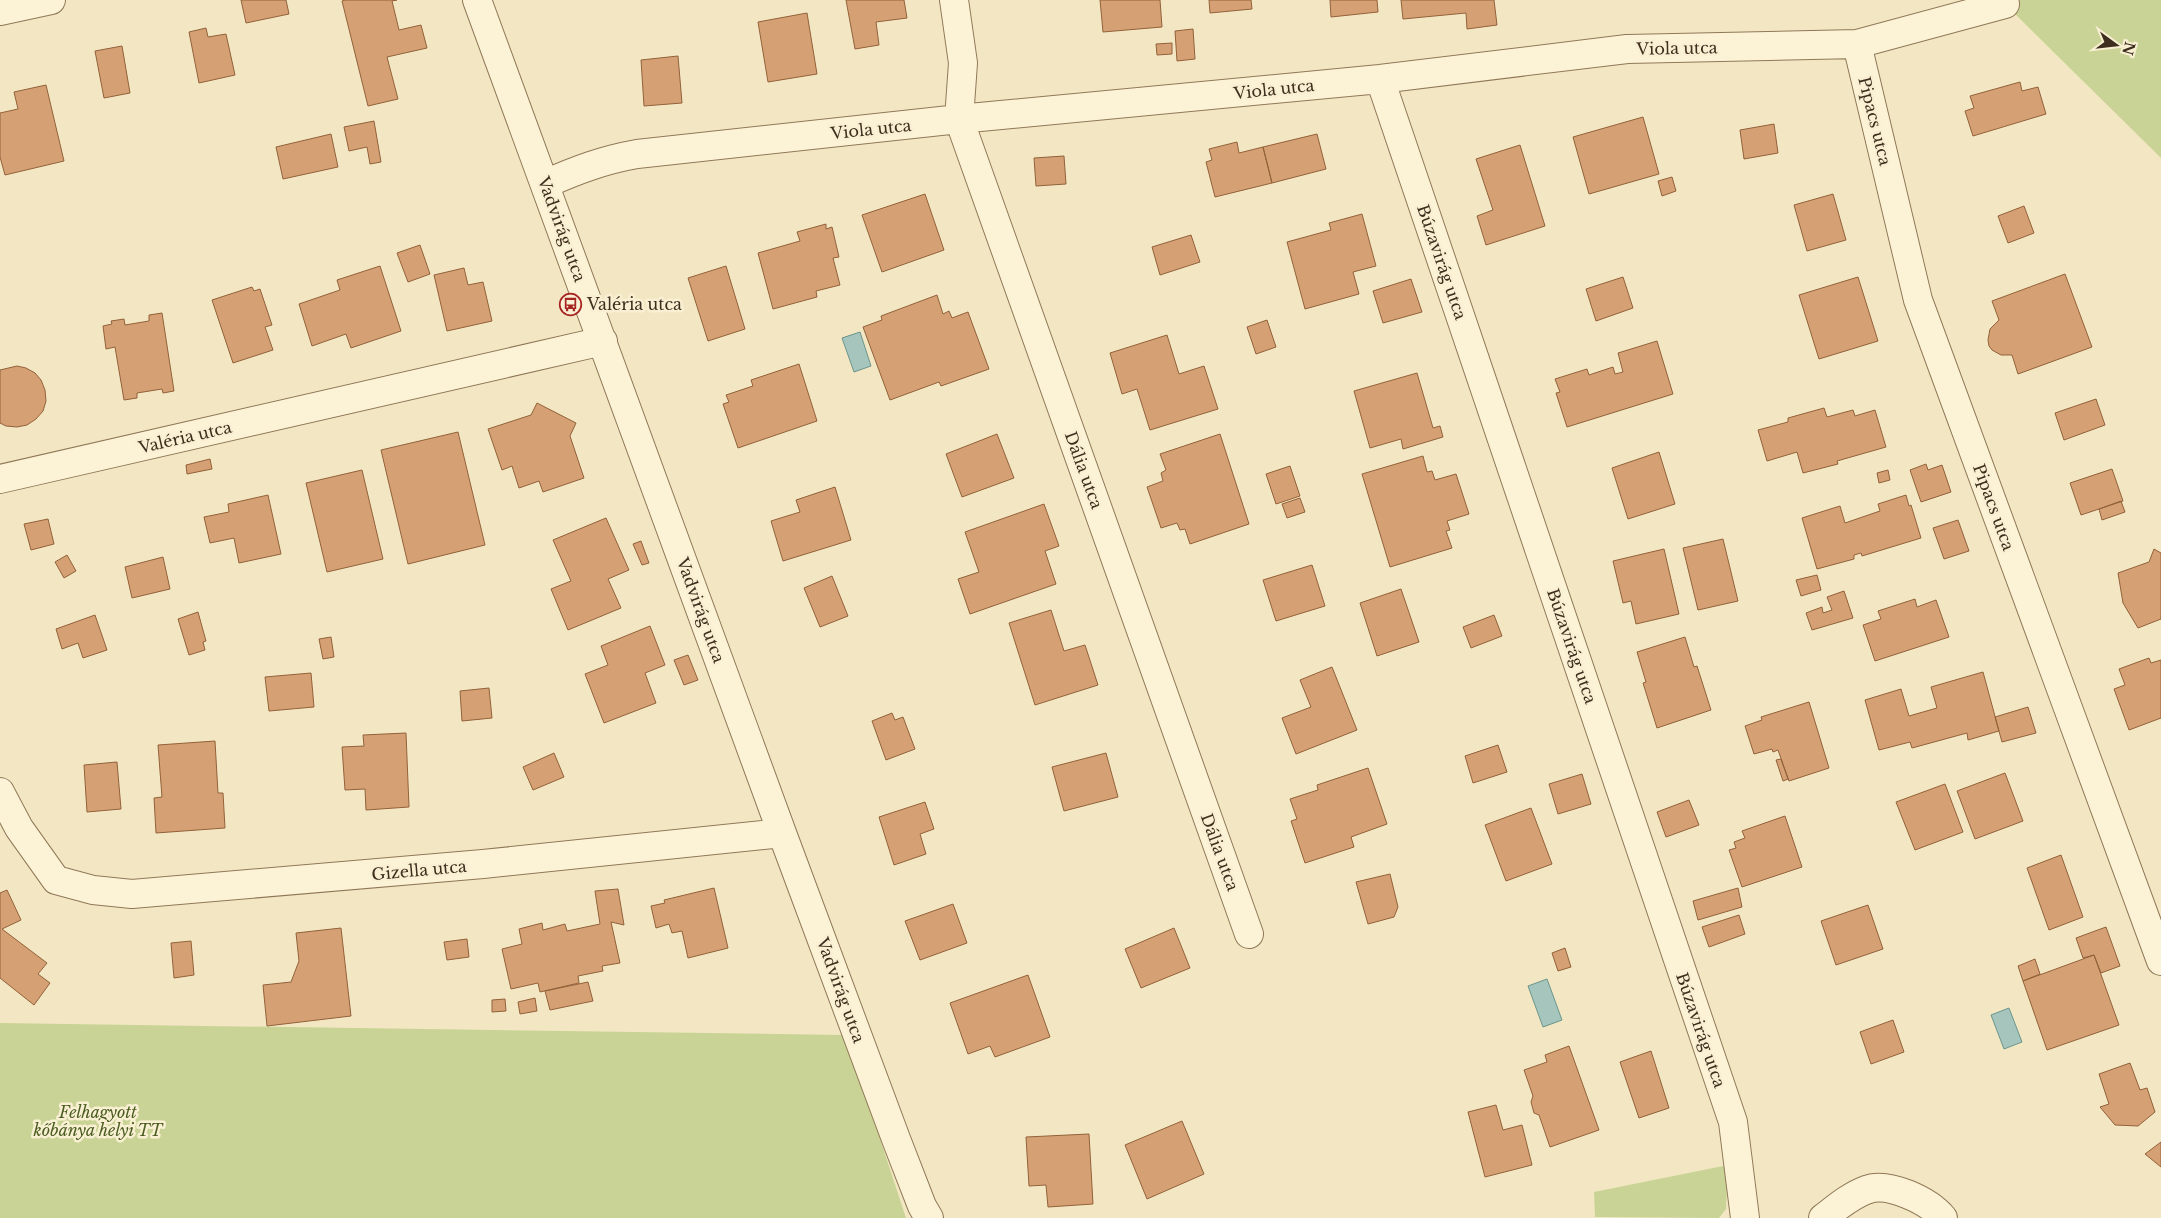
<svg xmlns="http://www.w3.org/2000/svg" width="2161" height="1218" font-family="'Libre Baskerville',serif">
  <style>
    .green { fill: #c9d395 }
    .water { fill: #a5c5bd; stroke: #6b958c }
    .building { fill: #d5a174; stroke: #92613a }
    .lines { fill: none; stroke-linecap: round; stroke-linejoin: round }
    .minor-casing { stroke: #907857; stroke-width: 30 }
    .minor { stroke: #fcf3d7; stroke-width: 28 }
    .labels { text-anchor: middle; stroke-width: 5; stroke-linejoin: round; paint-order: stroke }
    .street-label { font-size: 16px; fill: #3e2e1d; stroke: #f9f0d3 }
    .poi-label { font-size: 16px; fill: #3e2e1d; stroke: #f9f0d3; text-anchor: start }
    .park-label { font-size: 16px; font-style: italic; fill: #4b5d21; stroke: #f9f0d3 }
  </style>
  <rect width="100%" height="100%" fill="#f3e7c3"/>
  <path class="green" d="M 2003,0 L 2161,0 L 2161,158 L 2005,4 Z
    M 0,1023 L 846,1035 L 906,1218 L 0,1218 Z
    M 1728,1165 L 1726,1209 L 1719,1218 L 1595,1217 L 1594,1192 Z"/>
  <path class="water" d="M 860,332 L 871,366 L 854,372 L 842,338 Z
    M 1547,979 L 1562,1020 L 1543,1027 L 1528,986 Z
    M 2009,1008 L 2022,1042 L 2004,1049 L 1991,1015 Z"/>
  <path class="building" d="M 241,0 L 286,0 L 289,14 L 246,23 Z
    M 345,0 L 397,0 L 392,1 L 399,30 L 421,25 L 427,48 L 387,57 L 398,99 L 368,106 L 342,1 Z
    M 846,0 L 904,0 L 907,18 L 876,22 L 879,45 L 855,49 Z
    M 1100,0 L 1160,0 L 1162,27 L 1103,32 Z
    M 1209,0 L 1251,0 L 1252,9 L 1210,13 Z
    M 1330,0 L 1377,0 L 1378,12 L 1331,17 Z
    M 1401,0 L 1494,0 L 1497,25 L 1467,29 L 1466,13 L 1403,19 Z
    M 807,13 L 817,74 L 768,82 L 758,22 Z
    M 206,28 L 208,37 L 226,34 L 235,75 L 199,83 L 189,32 Z
    M 1193,29 L 1195,59 L 1177,61 L 1175,31 Z
    M 1172,43 L 1172,54 L 1157,55 L 1156,44 Z
    M 122,46 L 130,93 L 104,98 L 95,51 Z
    M 678,56 L 682,103 L 644,106 L 641,60 Z
    M 2020,82 L 2022,91 L 2038,87 L 2046,114 L 1973,136 L 1965,111 L 1974,108 L 1970,96 Z
    M 46,85 L 64,161 L 5,175 L 0,157 L 0,113 L 18,109 L 14,92 Z
    M 1643,117 L 1659,174 L 1589,194 L 1573,137 Z
    M 374,121 L 381,162 L 370,164 L 367,147 L 349,151 L 344,127 Z
    M 1774,124 L 1778,153 L 1744,159 L 1740,130 Z
    M 331,134 L 338,167 L 283,179 L 276,147 Z
    M 1317,134 L 1326,169 L 1272,183 L 1263,147 Z
    M 1237,142 L 1239,153 L 1263,147 L 1272,183 L 1215,197 L 1206,162 L 1212,160 L 1209,149 Z
    M 1520,145 L 1545,226 L 1486,245 L 1477,216 L 1493,210 L 1476,159 Z
    M 1064,156 L 1066,184 L 1036,186 L 1034,158 Z
    M 1672,177 L 1676,191 L 1662,196 L 1658,181 Z
    M 925,194 L 944,250 L 882,272 L 862,215 Z
    M 1833,194 L 1846,240 L 1807,251 L 1794,205 Z
    M 2024,206 L 2034,233 L 2008,243 L 1998,216 Z
    M 1362,214 L 1376,266 L 1353,272 L 1359,294 L 1305,309 L 1287,242 L 1331,230 L 1329,223 Z
    M 826,224 L 826,229 L 832,227 L 839,257 L 833,258 L 840,285 L 816,291 L 817,297 L 773,309 L 758,253 L 800,241 L 797,232 Z
    M 1191,235 L 1200,262 L 1160,275 L 1152,247 Z
    M 420,245 L 430,274 L 408,282 L 397,253 Z
    M 380,266 L 401,331 L 351,348 L 346,334 L 312,346 L 299,304 L 340,290 L 337,280 Z
    M 726,266 L 745,329 L 708,341 L 688,278 Z
    M 464,268 L 468,285 L 483,282 L 492,321 L 447,331 L 434,275 Z
    M 2065,274 L 2092,347 L 2018,374 L 2012,355 L 2001,355 L 1992,350 L 1989,346 L 1988,340 L 1990,329 L 1999,320 L 1992,301 Z
    M 1623,277 L 1633,308 L 1596,321 L 1586,289 Z
    M 1858,277 L 1878,341 L 1819,359 L 1799,295 Z
    M 1411,279 L 1422,312 L 1383,323 L 1373,291 Z
    M 252,287 L 254,291 L 260,289 L 272,325 L 265,327 L 273,350 L 233,363 L 212,300 Z
    M 937,295 L 943,314 L 949,311 L 952,318 L 968,312 L 989,369 L 941,386 L 939,382 L 890,400 L 863,327 L 882,320 L 881,316 Z
    M 162,313 L 174,391 L 163,393 L 162,389 L 137,393 L 137,398 L 124,400 L 115,347 L 106,349 L 103,326 L 112,324 L 111,321 L 124,319 L 125,325 L 149,321 L 149,315 Z
    M 1267,320 L 1276,347 L 1256,354 L 1247,327 Z
    M 1167,335 L 1179,374 L 1204,366 L 1218,409 L 1150,430 L 1137,389 L 1122,394 L 1110,353 Z
    M 1657,341 L 1673,394 L 1567,427 L 1556,393 L 1560,392 L 1555,379 L 1587,369 L 1589,375 L 1613,367 L 1615,374 L 1623,372 L 1618,353 Z
    M 799,364 L 817,421 L 738,448 L 723,404 L 729,402 L 726,395 L 753,386 L 751,380 Z
    M 17,366 L 26,368 L 35,373 L 41,380 L 45,390 L 46,401 L 43,411 L 36,419 L 27,425 L 17,427 L 6,426 L 0,423 L 0,370 Z
    M 1417,373 L 1433,428 L 1440,426 L 1443,437 L 1403,449 L 1401,439 L 1370,448 L 1354,391 Z
    M 2096,399 L 2105,425 L 2064,440 L 2055,413 Z
    M 537,403 L 576,423 L 570,436 L 584,478 L 543,492 L 539,481 L 519,488 L 512,466 L 502,470 L 488,429 L 531,415 Z
    M 1824,408 L 1827,417 L 1853,410 L 1855,416 L 1875,410 L 1886,447 L 1837,461 L 1838,464 L 1803,473 L 1797,452 L 1767,461 L 1758,430 L 1788,422 L 1788,418 Z
    M 458,432 L 485,545 L 408,564 L 381,450 Z
    M 997,434 L 1014,478 L 962,497 L 946,454 Z
    M 1220,434 L 1249,524 L 1190,544 L 1185,529 L 1180,530 L 1177,523 L 1161,528 L 1147,487 L 1163,481 L 1161,473 L 1166,470 L 1160,454 Z
    M 1659,452 L 1675,504 L 1628,519 L 1612,468 Z
    M 1423,456 L 1427,472 L 1432,471 L 1435,480 L 1456,474 L 1469,514 L 1447,521 L 1450,530 L 1446,531 L 1452,548 L 1390,567 L 1362,474 Z
    M 210,459 L 212,469 L 187,474 L 186,465 Z
    M 1926,464 L 1928,470 L 1942,465 L 1951,492 L 1921,502 L 1910,470 Z
    M 1290,466 L 1300,496 L 1276,504 L 1266,474 Z
    M 2112,469 L 2123,501 L 2081,515 L 2070,483 Z
    M 362,470 L 383,559 L 327,572 L 306,483 Z
    M 1888,470 L 1890,480 L 1879,483 L 1877,473 Z
    M 835,487 L 851,540 L 783,561 L 771,521 L 800,512 L 796,500 Z
    M 268,495 L 281,554 L 239,563 L 234,538 L 210,543 L 204,517 L 229,512 L 228,504 Z
    M 1906,495 L 1909,506 L 1911,505 L 1921,538 L 1862,556 L 1861,553 L 1854,555 L 1854,559 L 1817,569 L 1802,518 L 1840,506 L 1845,523 L 1880,511 L 1878,504 Z
    M 1300,498 L 1305,512 L 1287,518 L 1282,504 Z
    M 2121,501 L 2125,512 L 2102,520 L 2099,509 Z
    M 1044,504 L 1059,546 L 1045,551 L 1056,584 L 970,614 L 958,579 L 979,572 L 965,532 Z
    M 606,518 L 629,570 L 608,579 L 621,608 L 568,630 L 551,589 L 571,581 L 553,540 Z
    M 48,519 L 54,544 L 31,550 L 24,524 Z
    M 1958,520 L 1969,551 L 1944,559 L 1933,528 Z
    M 1723,539 L 1738,601 L 1698,610 L 1683,548 Z
    M 641,541 L 649,563 L 642,565 L 633,544 Z
    M 1664,549 L 1679,614 L 1636,624 L 1631,601 L 1623,603 L 1613,561 Z
    M 2154,549 L 2161,553 L 2161,619 L 2138,628 L 2123,603 L 2118,573 L 2149,562 Z
    M 67,555 L 76,571 L 64,578 L 55,562 Z
    M 163,557 L 170,589 L 132,598 L 125,567 Z
    M 1312,565 L 1325,606 L 1276,621 L 1263,580 Z
    M 1817,575 L 1821,590 L 1801,596 L 1796,580 Z
    M 832,576 L 848,616 L 820,627 L 804,588 Z
    M 1401,589 L 1419,642 L 1377,656 L 1360,603 Z
    M 1844,591 L 1853,618 L 1812,630 L 1806,613 L 1822,607 L 1823,613 L 1832,610 L 1827,597 Z
    M 1915,599 L 1917,607 L 1936,600 L 1949,637 L 1875,661 L 1863,625 L 1881,619 L 1878,611 Z
    M 1051,610 L 1064,651 L 1085,645 L 1098,685 L 1035,705 L 1009,623 Z
    M 198,612 L 206,641 L 203,642 L 205,650 L 189,655 L 178,619 Z
    M 95,615 L 107,650 L 83,658 L 78,643 L 62,649 L 56,629 Z
    M 1494,615 L 1502,636 L 1471,648 L 1463,627 Z
    M 650,626 L 665,665 L 645,673 L 656,703 L 604,723 L 585,674 L 608,665 L 601,646 Z
    M 331,637 L 334,657 L 323,659 L 319,639 Z
    M 1685,637 L 1694,667 L 1697,666 L 1711,710 L 1657,728 L 1643,683 L 1646,682 L 1637,652 Z
    M 688,655 L 698,680 L 684,685 L 674,660 Z
    M 2149,658 L 2151,663 L 2161,660 L 2161,718 L 2129,730 L 2114,689 L 2125,685 L 2119,669 Z
    M 1332,667 L 1357,730 L 1296,754 L 1282,718 L 1311,707 L 1300,680 Z
    M 1983,672 L 1999,731 L 1968,740 L 1967,733 L 1912,748 L 1910,742 L 1879,750 L 1865,700 L 1901,689 L 1909,716 L 1937,708 L 1931,687 Z
    M 311,673 L 314,707 L 269,711 L 265,677 Z
    M 489,688 L 492,718 L 462,721 L 460,691 Z
    M 1809,702 L 1829,768 L 1789,781 L 1778,750 L 1773,752 L 1772,749 L 1754,754 L 1745,726 L 1762,720 L 1761,717 Z
    M 2028,707 L 2036,733 L 2002,742 L 1995,717 Z
    M 892,713 L 895,720 L 903,717 L 915,749 L 886,760 L 872,721 Z
    M 406,733 L 409,807 L 366,810 L 365,789 L 345,790 L 342,747 L 364,746 L 363,735 Z
    M 215,741 L 218,793 L 223,793 L 225,828 L 156,833 L 154,798 L 162,797 L 158,745 Z
    M 1498,745 L 1507,772 L 1473,783 L 1465,756 Z
    M 554,753 L 564,777 L 533,790 L 523,767 Z
    M 1106,753 L 1118,797 L 1064,811 L 1052,767 Z
    M 1781,759 L 1788,779 L 1783,781 L 1776,760 Z
    M 117,762 L 121,809 L 87,812 L 84,765 Z
    M 1368,768 L 1387,824 L 1351,837 L 1354,847 L 1305,863 L 1291,821 L 1297,819 L 1290,799 L 1318,790 L 1317,785 Z
    M 2005,773 L 2023,821 L 1975,839 L 1957,791 Z
    M 1582,774 L 1591,804 L 1558,814 L 1549,784 Z
    M 1945,784 L 1963,832 L 1915,850 L 1896,802 Z
    M 1689,800 L 1699,825 L 1666,837 L 1657,812 Z
    M 925,802 L 934,829 L 920,834 L 926,854 L 894,865 L 879,817 Z
    M 1531,808 L 1552,864 L 1506,881 L 1485,825 Z
    M 1785,816 L 1802,867 L 1742,887 L 1729,850 L 1736,848 L 1734,842 L 1745,838 L 1742,831 Z
    M 2061,855 L 2083,917 L 2049,930 L 2027,868 Z
    M 1390,874 L 1398,907 L 1394,917 L 1368,924 L 1356,882 Z
    M 714,888 L 728,948 L 688,958 L 682,931 L 672,933 L 669,924 L 656,928 L 651,906 L 665,903 L 664,900 Z
    M 1738,888 L 1742,907 L 1698,920 L 1693,901 Z
    M 618,889 L 624,925 L 611,922 L 620,963 L 602,966 L 603,971 L 578,976 L 579,983 L 540,992 L 538,983 L 511,989 L 502,949 L 522,944 L 519,929 L 542,923 L 543,930 L 565,924 L 567,931 L 600,924 L 595,891 Z
    M 7,890 L 21,920 L 2,929 L 47,963 L 38,974 L 50,983 L 34,1005 L 0,978 L 0,893 Z
    M 953,904 L 967,943 L 920,960 L 905,921 Z
    M 1868,905 L 1883,949 L 1836,965 L 1821,921 Z
    M 1739,915 L 1745,934 L 1709,947 L 1702,927 Z
    M 2106,927 L 2120,966 L 2101,973 L 2094,955 L 2083,958 L 2076,938 Z
    M 341,928 L 351,1016 L 267,1026 L 263,985 L 291,982 L 299,961 L 296,933 Z
    M 1174,928 L 1190,968 L 1141,988 L 1125,949 Z
    M 467,939 L 469,957 L 447,960 L 444,942 Z
    M 191,941 L 194,975 L 174,978 L 171,943 Z
    M 1565,948 L 1571,967 L 1558,971 L 1552,953 Z
    M 2094,955 L 2119,1025 L 2047,1050 L 2023,981 Z
    M 2035,959 L 2040,974 L 2023,981 L 2018,966 Z
    M 1028,975 L 1050,1037 L 995,1057 L 990,1046 L 968,1054 L 950,1003 Z
    M 588,982 L 593,1001 L 550,1010 L 545,991 Z
    M 535,998 L 537,1011 L 520,1014 L 518,1002 Z
    M 505,999 L 506,1011 L 492,1012 L 492,1000 Z
    M 1893,1020 L 1904,1052 L 1871,1064 L 1860,1032 Z
    M 1569,1046 L 1599,1130 L 1550,1147 L 1539,1115 L 1534,1113 L 1531,1102 L 1533,1096 L 1524,1070 L 1547,1062 L 1545,1055 Z
    M 1651,1051 L 1669,1108 L 1639,1118 L 1620,1062 Z
    M 2130,1063 L 2140,1090 L 2147,1088 L 2155,1112 L 2138,1126 L 2115,1125 L 2100,1107 L 2109,1104 L 2099,1074 Z
    M 1496,1105 L 1503,1130 L 1522,1125 L 1532,1165 L 1485,1177 L 1468,1112 Z
    M 1182,1121 L 1204,1174 L 1147,1199 L 1125,1145 Z
    M 1089,1134 L 1093,1204 L 1048,1207 L 1046,1185 L 1029,1186 L 1026,1137 Z
    M 2161,1142 L 2161,1167 L 2145,1154 Z"/>
  <g class="lines">
    <defs>
      <path id="minor" d="M 477,0 L 782,833 L 896,1139 L 922,1206 L 929,1218
        M 954,0 L 963,63 L 959,119 L 1249,934
        M 0,11 L 51,0
        M 1857,44 L 1918,300 L 2161,961
        M 1380,79 L 1733,1122 L 1745,1218
        M 545,184 C 577,170 603,160 637,154 L 959,119 L 1380,79 L 1627,49 L 1857,44 L 2005,4 L 2003,0
        M 0,479 L 603,341
        M 0,792 L 19,828 L 56,880 L 93,890 L 132,894 L 483,864 L 782,833
        M 1823,1218 C 1836,1208 1850,1196 1866,1190 C 1888,1181 1929,1201 1943,1218"/>
    </defs>
    <use href="#minor" class="minor-casing"/>
    <use href="#minor" class="minor"/>
  </g>
  <defs>
    <symbol id="bus-ring" viewBox="-11 -11 22 22"><circle r="9.5" fill="#f9f0d3" stroke="#a62520" stroke-width="1.5"/><path d="M-5-6H5V4H4V6H2V4H-2V6H-4V4H-5ZM-3.5-4V0h7V-4ZM-3.5 1.2v1.5H-2V1.2ZM2 1.2v1.5H3.5V1.2Z" fill="#a62520"/></symbol>
  </defs>
  <g fill-rule="evenodd">
    <use href="#bus-ring" x="558" y="292" width="25" height="25"/>
  </g>
  <g class="labels">
    <g class="street-label">
      <text transform="translate(1677 48) rotate(-1)" y="6">Viola utca</text>
      <text transform="translate(1274 89) rotate(-6)" y="6">Viola utca</text>
      <text transform="translate(1875 121) rotate(76)" y="6">Pipacs utca</text>
      <text transform="translate(871 129) rotate(-6)" y="6">Viola utca</text>
      <text transform="translate(562 229) rotate(70)" y="6">Vadvirág utca</text>
      <text transform="translate(1442 262) rotate(71)" y="6">Búzavirág utca</text>
      <text transform="translate(185 437) rotate(-13)" y="6">Valéria utca</text>
      <text transform="translate(1084 470) rotate(70)" y="6">Dália utca</text>
      <text transform="translate(1994 507) rotate(70)" y="6">Pipacs utca</text>
      <text transform="translate(701 610) rotate(70)" y="6">Vadvirág utca</text>
      <text transform="translate(1572 646) rotate(71)" y="6">Búzavirág utca</text>
      <text transform="translate(1220 852) rotate(70)" y="6">Dália utca</text>
      <text transform="translate(419 870) rotate(-5)" y="6">Gizella utca</text>
      <text transform="translate(841 990) rotate(70)" y="6">Vadvirág utca</text>
      <text transform="translate(1701 1030) rotate(71)" y="6">Búzavirág utca</text>
    </g>
    <g class="poi-label">
      <text x="587" y="310">Valéria utca</text>
    </g>
    <g class="park-label">
      <text x="98" y="1118">Felhagyott<tspan x="98" dy="18">kőbánya helyi TT</tspan></text>
    </g>
  </g>
  <g transform="translate(2116 45) rotate(105)" stroke="#f9f0d3" stroke-width="4" paint-order="stroke">
  <path d="M0-4L9 19L0 12L-9 19Z" fill="#3e2e1d"/>
  <text y="-8" font-size="14" font-weight="bold" text-anchor="middle" fill="#3e2e1d">N</text>
  </g>
</svg>
